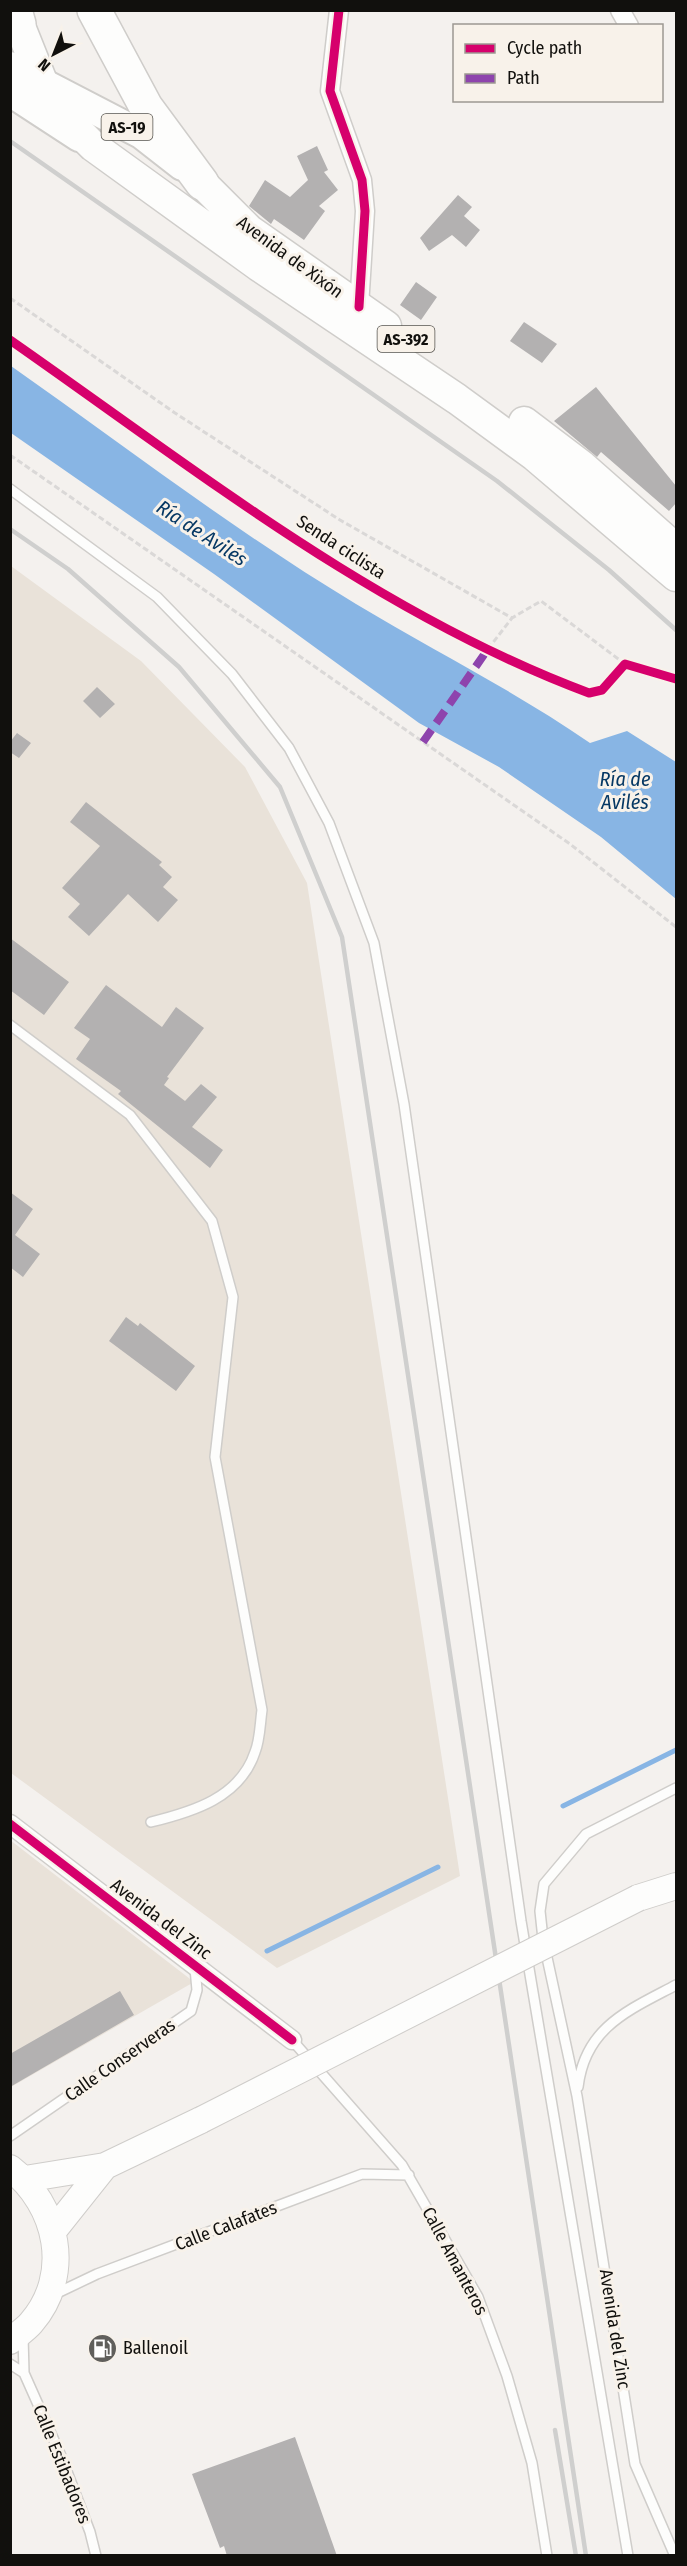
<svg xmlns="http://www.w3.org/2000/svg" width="687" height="2566" font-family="'Fira Sans Condensed',sans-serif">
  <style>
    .built { fill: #e9e2d9 }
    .water { fill: #88b5e4 }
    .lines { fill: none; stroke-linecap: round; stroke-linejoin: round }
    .stream { stroke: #88b5e4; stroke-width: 5 }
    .building { fill: #b3b1b1 }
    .service-casing { stroke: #cfcdca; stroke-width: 12 }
    .minor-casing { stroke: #cfcdca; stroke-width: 21 }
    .secondary-casing { stroke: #cfcdca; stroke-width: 28 }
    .primary-casing { stroke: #cfcdca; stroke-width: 32 }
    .trunk-casing { stroke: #cfcdca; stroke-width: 33 }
    .motorway-casing { stroke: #cfcdca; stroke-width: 36 }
    .path { stroke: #dad8d7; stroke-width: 3; stroke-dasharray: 6 3; stroke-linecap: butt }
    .service { stroke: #fdfdfc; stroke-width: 9 }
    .minor { stroke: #fdfdfc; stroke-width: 18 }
    .secondary { stroke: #fdfdfc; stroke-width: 26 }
    .primary { stroke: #fdfdfc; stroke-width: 28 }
    .trunk { stroke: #fdfdfc; stroke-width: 30 }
    .motorway { stroke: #fdfdfc; stroke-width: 33 }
    .rail { stroke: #cfcfce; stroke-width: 4.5 }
    .secondary-bridge-casing { stroke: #cfcdca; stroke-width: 28; stroke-linecap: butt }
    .secondary-bridge { stroke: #fdfdfc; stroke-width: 26 }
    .quiet { stroke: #8e44ad; stroke-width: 8; stroke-dasharray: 15 8; stroke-linecap: butt }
    .cycleway-casing { stroke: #f8f2ea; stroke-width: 13 }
    .cycleway { stroke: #d6006c; stroke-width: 9 }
    .labels { text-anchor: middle; stroke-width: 6; stroke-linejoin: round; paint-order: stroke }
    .shield { fill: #f8f2ea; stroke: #56544f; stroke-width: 1.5 }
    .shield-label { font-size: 16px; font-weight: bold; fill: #11100d }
    .street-label { font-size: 18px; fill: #11100d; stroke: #f8f2ea }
    .poi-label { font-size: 18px; fill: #11100d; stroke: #f8f2ea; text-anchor: start }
    .water-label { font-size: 20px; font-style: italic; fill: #063864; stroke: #f8f2ea }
  </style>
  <rect width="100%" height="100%" fill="#f4f1ee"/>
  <path class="built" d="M 11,566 L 141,661 L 245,767 L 307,883 L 460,1876 L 277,1968 L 11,1773 Z
    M 10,1840 L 194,1982 L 11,2087 L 10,2087 Z"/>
  <path class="water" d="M 11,366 C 125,446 236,532 356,604 C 434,651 515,691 590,743 L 627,731 L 676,762 L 676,899 L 601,837 L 499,767 L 419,723 L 214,574 L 11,433 Z"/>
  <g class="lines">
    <path class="stream" d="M 563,1806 L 676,1750
      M 267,1951 L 438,1867"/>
  </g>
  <path class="building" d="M 317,146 L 328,170 L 324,172 L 338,190 L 319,206 L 325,211 L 304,240 L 274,219 L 271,224 L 249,206 L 265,180 L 290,197 L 308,180 L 297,156 Z
    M 458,195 L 472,207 L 464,216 L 480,230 L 466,247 L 452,235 L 429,251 L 420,238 Z
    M 416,282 L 437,297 L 421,320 L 400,305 Z
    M 524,322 L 557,344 L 542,363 L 510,341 Z
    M 596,387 L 676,486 L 676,503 L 669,511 L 601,452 L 597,457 L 554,421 Z
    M 97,687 L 115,704 L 100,718 L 83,701 Z
    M 17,733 L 31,743 L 19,758 L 10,752 L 10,742 Z
    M 86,802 L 162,862 L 159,865 L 172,877 L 163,887 L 178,900 L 158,922 L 128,894 L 89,936 L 68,917 L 80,904 L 62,888 L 100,846 L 70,822 Z
    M 10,938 L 69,982 L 44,1015 L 10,990 Z
    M 106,985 L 162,1027 L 176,1007 L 204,1028 L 167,1077 L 169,1078 L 164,1085 L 185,1101 L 201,1084 L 217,1097 L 192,1127 L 223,1150 L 210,1168 L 118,1094 L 121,1091 L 76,1059 L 90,1039 L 74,1028 Z
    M 10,1192 L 33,1209 L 15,1235 L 40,1254 L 23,1277 L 10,1267 Z
    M 126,1317 L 138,1326 L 140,1323 L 195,1366 L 176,1391 L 109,1341 Z
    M 120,1991 L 134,2015 L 10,2087 L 10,2054 Z
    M 295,2437 L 337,2556 L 227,2556 L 224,2546 L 220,2548 L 192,2474 Z"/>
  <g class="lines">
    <defs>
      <path id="service" d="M 10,489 L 157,597 L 232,674 L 289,748 L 329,823 L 374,943 L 404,1104 L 521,1921 L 628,2556
        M 10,1025 L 130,1115 L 212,1221 L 233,1297 L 215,1457 L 262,1710 C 260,1724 260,1740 255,1752 C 240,1798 192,1812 151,1822
        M 292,2040 L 402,2165 L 478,2297 L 507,2376 L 532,2463 L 547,2556
        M 578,2087 C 585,2027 629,2010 676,1985
        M 10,2136 L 191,2011 L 197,1990 L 195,1968
        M 53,2295 L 97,2274 L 362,2174 L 409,2175
        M 23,2336 L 24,2373 L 61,2456 L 90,2532 L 96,2556
        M 10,2364 L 24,2373
        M 675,2556 L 635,2464 L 577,2096 L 543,1939 L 540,1911 L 544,1884 L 586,1834 L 676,1788"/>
      <path id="minor" d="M 339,10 L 330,91 L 362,180 L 365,211 L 359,307
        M 620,10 L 629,26
        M 10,1824 L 292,2040"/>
      <path id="secondary" d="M 638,1898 L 676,1886
        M 10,2168 C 58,2205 73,2275 31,2323 C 26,2329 17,2335 10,2341
        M 25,2179 L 105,2166 L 201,2120
        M 54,2230 L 105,2166"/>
      <path id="primary" d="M 10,66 L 141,134 L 182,166
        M 10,92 L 79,137"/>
      <path id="trunk" d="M 19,24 L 43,84 L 69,122 L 93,146 L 259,266 L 457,399 L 535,456 L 676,576
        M 202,183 L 249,230 L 386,326
        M 524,422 L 582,466 L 676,549"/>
      <path id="motorway" d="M 15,10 L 19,24
        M 94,10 L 146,107 L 202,183"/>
    </defs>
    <use href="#service" class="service-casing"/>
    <use href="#minor" class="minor-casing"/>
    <use href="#secondary" class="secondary-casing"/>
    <use href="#primary" class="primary-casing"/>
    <use href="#trunk" class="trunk-casing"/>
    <use href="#motorway" class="motorway-casing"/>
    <path class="path" d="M 10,298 L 175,413 L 340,520 L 512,618 L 541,601 L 625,664
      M 10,455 L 570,844 L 676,927
      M 488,649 L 512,618"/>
    <use href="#service" class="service"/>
    <use href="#minor" class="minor"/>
    <use href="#secondary" class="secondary"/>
    <use href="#primary" class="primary"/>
    <use href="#trunk" class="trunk"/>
    <use href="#motorway" class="motorway"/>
    <path class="rail" d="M 10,141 L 497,481 L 609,570 L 676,630
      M 10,529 L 68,569 L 179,667 L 280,787 L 342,937 L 586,2556
      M 555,2430 L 576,2556"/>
    <defs>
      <path id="secondary-bridge" d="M 201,2120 L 638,1898"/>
    </defs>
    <use href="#secondary-bridge" class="secondary-bridge-casing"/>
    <use href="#secondary-bridge" class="secondary-bridge"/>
    <path class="quiet" d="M 423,742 L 488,649"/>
    <defs>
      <path id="cycleway" d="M 339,10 L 330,91 L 362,180 L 365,211 L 359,307
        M 10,340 C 195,469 377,614 589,693 L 602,690 L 625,664 L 676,679
        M 10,1824 L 292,2040"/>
    </defs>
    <use href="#cycleway" class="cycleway-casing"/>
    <use href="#cycleway" class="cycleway"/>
  </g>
  <defs>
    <symbol id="fuel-disc" viewBox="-11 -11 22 22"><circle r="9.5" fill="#605f5c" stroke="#f8f2ea"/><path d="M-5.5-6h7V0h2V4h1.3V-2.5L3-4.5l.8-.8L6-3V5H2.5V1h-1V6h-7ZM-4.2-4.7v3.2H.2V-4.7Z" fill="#fff"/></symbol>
  </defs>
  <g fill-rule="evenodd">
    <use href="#fuel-disc" x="86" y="2332" width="33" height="33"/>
  </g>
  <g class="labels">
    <g class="shield">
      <rect x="101.5" y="114" width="51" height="26" rx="4.5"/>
      <rect x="377.5" y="326" width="57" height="26" rx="4.5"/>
    </g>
    <g class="shield-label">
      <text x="127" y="133">AS-19</text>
      <text x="406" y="345">AS-392</text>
    </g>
    <g class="street-label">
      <text transform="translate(290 257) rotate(36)" y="6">Avenida de Xixón</text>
      <text transform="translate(341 547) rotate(33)" y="6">Senda ciclista</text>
      <text transform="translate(161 1919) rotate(37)" y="6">Avenida del Zinc</text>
      <text transform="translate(120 2060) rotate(-35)" y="6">Calle Conserveras</text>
      <text transform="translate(226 2226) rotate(-21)" y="6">Calle Calafates</text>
      <text transform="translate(455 2261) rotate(62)" y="6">Calle Amanteros</text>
      <text transform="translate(615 2329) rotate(81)" y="6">Avenida del Zinc</text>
      <text transform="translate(62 2464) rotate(68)" y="6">Calle Estibadores</text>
    </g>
    <g class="poi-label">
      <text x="123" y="2354">Ballenoil</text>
    </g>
    <g class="water-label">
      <text transform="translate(202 533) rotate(33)" y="7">Ría de Avilés</text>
      <text x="625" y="786">Ría de<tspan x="625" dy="23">Avilés</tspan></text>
    </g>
  </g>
  <rect width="687" height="2566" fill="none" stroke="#11100d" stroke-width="24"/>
  <rect x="453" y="24" width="210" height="78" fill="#f8f2ea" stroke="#9c9892" stroke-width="1.5"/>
  <rect x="465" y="44" width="30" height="9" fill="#d6006c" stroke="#9c9892" stroke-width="1.5"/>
  <text x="507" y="54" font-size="18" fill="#11100d">Cycle path</text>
  <rect x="465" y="74" width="30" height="9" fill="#8e44ad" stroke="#9c9892" stroke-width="1.5"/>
  <text x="507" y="84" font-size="18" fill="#11100d">Path</text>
  <g transform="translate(54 54) rotate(222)" stroke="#f8f2ea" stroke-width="4.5" paint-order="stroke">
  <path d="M0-4.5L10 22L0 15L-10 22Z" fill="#11100d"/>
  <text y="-9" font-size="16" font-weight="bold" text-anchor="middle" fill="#11100d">N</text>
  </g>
</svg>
